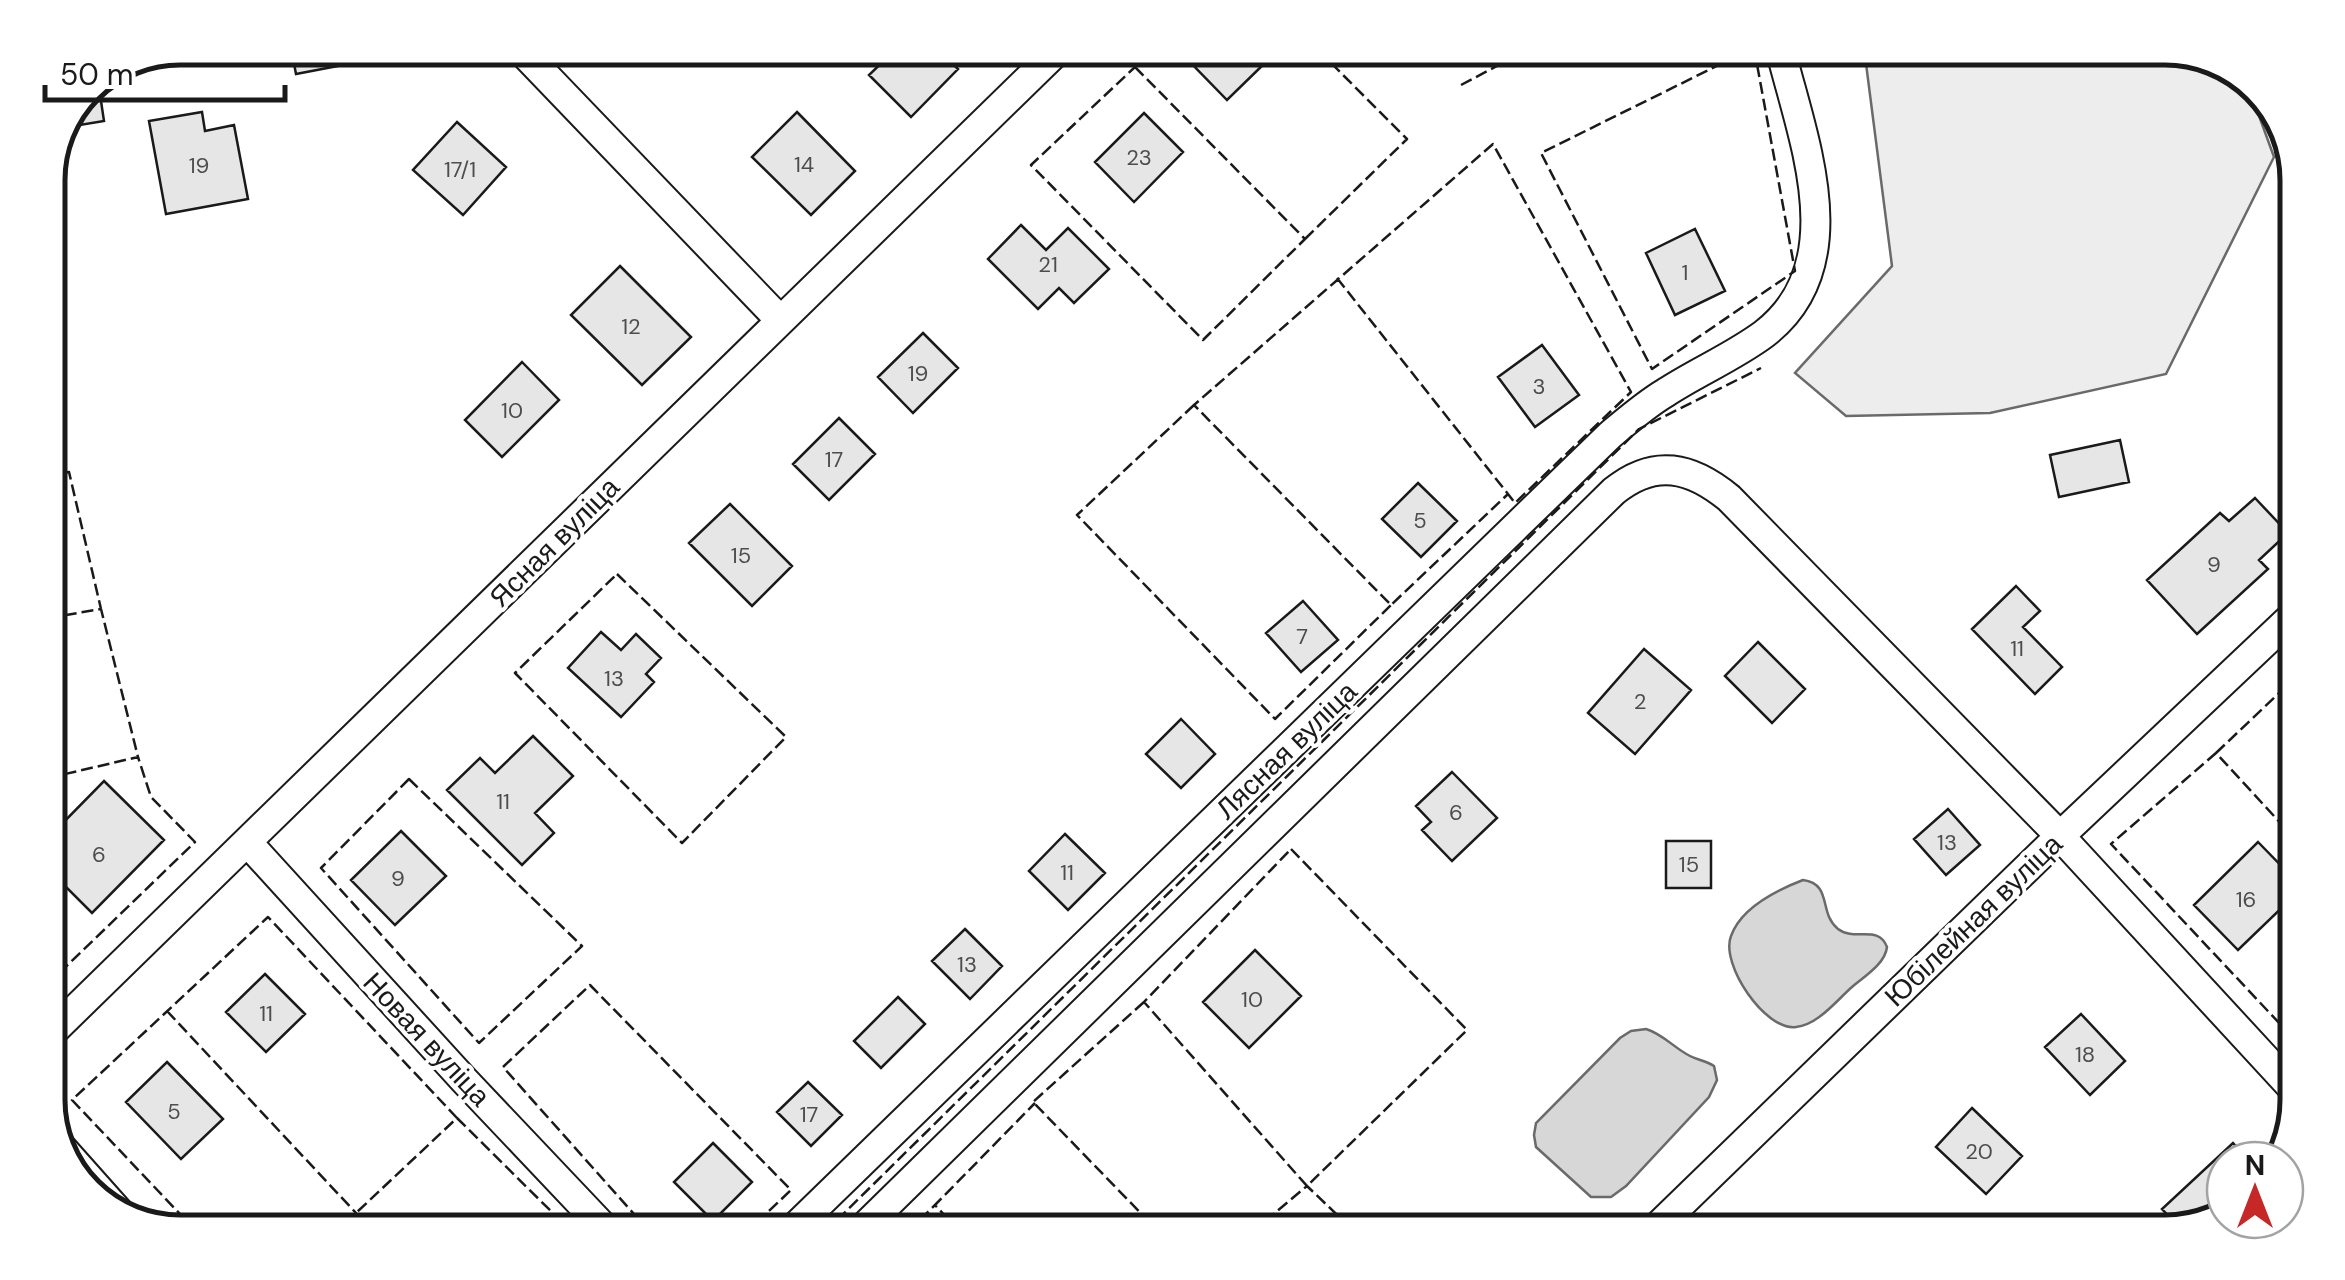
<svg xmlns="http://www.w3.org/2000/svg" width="2345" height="1280" font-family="'DM Sans',sans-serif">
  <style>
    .built { fill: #ededed; stroke: #6a6a6a; stroke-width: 2.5 }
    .water { fill: #d7d7d7; stroke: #6a6a6a; stroke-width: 2.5 }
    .building { fill: #e6e6e6; stroke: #1a1a1a; stroke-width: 2.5 }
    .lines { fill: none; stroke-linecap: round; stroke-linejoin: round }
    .street-casing { stroke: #1a1a1a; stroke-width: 32 }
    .street { stroke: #fff; stroke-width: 28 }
    .fence { stroke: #1a1a1a; stroke-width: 2.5; stroke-dasharray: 12 5; stroke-linecap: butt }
    .labels { text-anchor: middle; stroke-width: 8; stroke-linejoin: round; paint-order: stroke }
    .number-label { font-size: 22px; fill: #4d4d4d }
    .street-label { font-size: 28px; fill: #1a1a1a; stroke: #fff }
    .rim { fill: none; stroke: #1a1a1a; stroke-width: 5 }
  </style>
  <rect width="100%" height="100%" fill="#fff"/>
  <path class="built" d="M 1864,48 L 2165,48 L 2224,61 L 2246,80 L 2274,157 L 2166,374 L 1990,413 L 1846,416 L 1795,373 L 1892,266 Z"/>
  <path class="water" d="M 1803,880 C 1833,884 1818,913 1838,929 C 1855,942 1878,924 1887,947 C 1885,964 1865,976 1852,987 C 1837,1000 1818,1025 1796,1027 C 1765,1031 1720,964 1731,936 C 1741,908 1777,890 1803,880 Z
    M 1646,1029 C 1663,1034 1674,1048 1690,1056 C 1698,1060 1706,1061 1714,1066 L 1717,1080 L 1709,1097 L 1626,1186 L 1611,1197 L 1591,1197 L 1536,1147 L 1534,1135 L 1536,1123 L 1620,1038 L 1631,1031 Z"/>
  <path class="building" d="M 291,48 L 361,48 L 364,61 L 296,74 Z
    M 897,48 L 936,48 L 958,69 L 911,117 L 869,75 Z
    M 1203,48 L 1251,48 L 1266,62 L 1227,100 L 1189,61 Z
    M 98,81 L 104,121 L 68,127 L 87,86 Z
    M 202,112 L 205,131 L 234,125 L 248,199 L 166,214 L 149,121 Z
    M 797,112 L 855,171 L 811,215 L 752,157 Z
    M 1144,113 L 1183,152 L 1134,202 L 1095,162 Z
    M 457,122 L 506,167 L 463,215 L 413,170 Z
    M 1021,225 L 1046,250 L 1068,228 L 1109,269 L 1074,303 L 1059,288 L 1038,309 L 988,259 Z
    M 1695,229 L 1725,291 L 1675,315 L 1646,253 Z
    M 620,266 L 691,337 L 642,385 L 571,315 Z
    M 923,333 L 958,368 L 913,413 L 878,377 Z
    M 1542,345 L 1579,395 L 1535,427 L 1498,377 Z
    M 522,362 L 559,400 L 502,457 L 465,420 Z
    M 839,418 L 875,454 L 829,500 L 793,464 Z
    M 2120,440 L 2129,482 L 2059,497 L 2050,455 Z
    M 1418,483 L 1457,521 L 1421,557 L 1382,519 Z
    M 2255,498 L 2288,533 L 2259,560 L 2268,569 L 2197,634 L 2147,580 L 2220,513 L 2229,521 Z
    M 730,504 L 792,566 L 752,606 L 689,543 Z
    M 2016,586 L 2040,611 L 2023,627 L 2062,667 L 2035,694 L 1972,629 Z
    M 1303,601 L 1338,640 L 1301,672 L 1266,633 Z
    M 601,632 L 621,650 L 636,634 L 661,658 L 646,674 L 654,682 L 621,717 L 568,668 Z
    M 1758,642 L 1805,689 L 1772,723 L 1725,676 Z
    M 1644,649 L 1691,690 L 1635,754 L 1588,713 Z
    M 1181,719 L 1215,754 L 1181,788 L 1146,754 Z
    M 533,736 L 573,776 L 535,813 L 554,833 L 522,865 L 447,790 L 480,758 L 495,773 Z
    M 1452,772 L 1497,818 L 1452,861 L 1422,830 L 1431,822 L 1416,806 Z
    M 104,781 L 164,840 L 92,913 L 48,869 L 48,838 Z
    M 1948,809 L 1980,845 L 1946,875 L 1914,839 Z
    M 401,831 L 446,876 L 395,925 L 351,880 Z
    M 1065,834 L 1105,873 L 1068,910 L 1029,871 Z
    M 1666,841 L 1711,841 L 1711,888 L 1666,888 Z
    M 2258,842 L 2297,882 L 2297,893 L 2238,950 L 2194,905 Z
    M 965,929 L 1002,966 L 970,999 L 932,961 Z
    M 1255,950 L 1301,996 L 1249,1048 L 1203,1002 Z
    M 265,974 L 305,1014 L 266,1052 L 226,1012 Z
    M 898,997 L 925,1024 L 881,1068 L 854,1041 Z
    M 2081,1014 L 2125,1061 L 2090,1095 L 2045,1047 Z
    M 167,1062 L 223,1119 L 181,1159 L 126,1102 Z
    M 808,1082 L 842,1115 L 811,1146 L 777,1112 Z
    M 1972,1108 L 2022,1156 L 1986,1194 L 1936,1147 Z
    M 713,1143 L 752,1182 L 713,1221 L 674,1182 Z
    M 2233,1143 L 2249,1160 L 2225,1160 L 2225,1214 L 2180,1228 L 2162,1209 Z"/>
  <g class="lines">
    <defs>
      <path id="street" d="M 519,48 L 780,320
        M 248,843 L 464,1080 L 608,1232
        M 48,1036 L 1060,48
        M 61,1147 L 126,1220
        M 790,1232 L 1610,435 C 1628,420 1645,405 1665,393 C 1697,372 1733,357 1764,334 C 1855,264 1802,138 1780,48
        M 859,1232 L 1614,491 C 1655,458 1691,467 1729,498 L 2060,836 L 2297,1093
        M 1652,1232 L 2060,836 L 2297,612"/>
    </defs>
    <use href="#street" class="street-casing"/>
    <use href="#street" class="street"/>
    <path class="fence" d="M 1753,48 L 1541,153 L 1652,369 L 1795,271 L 1754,48
      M 1135,67 L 1305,239 L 1203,340 L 1031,165 Z
      M 1135,67 L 1154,48
      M 1461,85 L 1531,48
      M 1305,239 L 1407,139 L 1316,48
      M 1337,278 L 1508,494 L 1515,503 L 1631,392 L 1493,144 L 1194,405 L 1391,605 L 1508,494
      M 1194,405 L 1077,515 L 1275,719 L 1391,605
      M 48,475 L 69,472 L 101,609
      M 617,574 L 786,737 L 682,843 L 515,673 Z
      M 48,618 L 101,609 L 138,757
      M 2216,753 L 2297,676
      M 48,778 L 138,757 L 151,797 L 195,842 L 48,984
      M 409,779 L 582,946 L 479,1043 L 321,868 Z
      M 2297,841 L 2216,753 L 2111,844 L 2297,1042
      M 1291,849 L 1467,1030 L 1307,1186 L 1144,1002 Z
      M 1144,1002 L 1033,1102 L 1159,1232
      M 167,1011 L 356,1213 L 335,1232
      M 457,1118 L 572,1232
      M 197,1232 L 72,1100 L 268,917 L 457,1118 L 356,1213 L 375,1232
      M 650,1232 L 503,1067 L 590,985 L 791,1190 L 747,1232
      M 825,1232 L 1639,429 L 1761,368
      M 908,1232 L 935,1205
      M 960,1232 L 935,1205 L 1035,1103
      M 1252,1232 L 1307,1186 L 1355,1232
      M 1716,1232 L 1735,1215 L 1752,1232"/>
  </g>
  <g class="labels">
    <g class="number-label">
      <text x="1139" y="165">23</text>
      <text x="804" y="172">14</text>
      <text x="199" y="173">19</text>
      <text x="460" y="177">17/1</text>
      <text x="1048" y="272">21</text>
      <text x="1685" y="280">1</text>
      <text x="631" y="334">12</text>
      <text x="918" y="381">19</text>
      <text x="1539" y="394">3</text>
      <text x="512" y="418">10</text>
      <text x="834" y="467">17</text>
      <text x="1420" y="528">5</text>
      <text x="741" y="563">15</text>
      <text x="2214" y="572">9</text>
      <text x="1302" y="644">7</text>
      <text x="2017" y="656">11</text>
      <text x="614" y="686">13</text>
      <text x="1640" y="709">2</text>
      <text x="503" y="809">11</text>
      <text x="1456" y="820">6</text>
      <text x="1947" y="850">13</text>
      <text x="99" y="862">6</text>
      <text x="1689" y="872">15</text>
      <text x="1067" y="880">11</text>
      <text x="398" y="886">9</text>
      <text x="2246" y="907">16</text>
      <text x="967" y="972">13</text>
      <text x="1252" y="1007">10</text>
      <text x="266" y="1021">11</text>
      <text x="2085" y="1062">18</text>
      <text x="174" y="1119">5</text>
      <text x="809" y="1122">17</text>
      <text x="1979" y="1159">20</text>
    </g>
    <g class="street-label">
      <text transform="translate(554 542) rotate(-45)" y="10">Ясная вуліца</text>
      <text transform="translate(1286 750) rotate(-44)" y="10">Лясная вуліца</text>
      <text transform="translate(1973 920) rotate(-44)" y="10">Юбілейная вуліца</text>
      <text transform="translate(427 1039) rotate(47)" y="10">Новая вуліца</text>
    </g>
  </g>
  <path d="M0 0H2345V1280H0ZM180 65H2165A115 115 0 0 1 2280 180V1100A115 115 0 0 1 2165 1215H180A115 115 0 0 1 65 1100V180A115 115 0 0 1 180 65Z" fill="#fff" fill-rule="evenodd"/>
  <path class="rim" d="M180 65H2165A115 115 0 0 1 2280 180V1100A115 115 0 0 1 2165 1215H180A115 115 0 0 1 65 1100V180A115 115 0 0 1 180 65Z"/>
  <g transform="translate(2255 1190)"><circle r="48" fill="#ffffff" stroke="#a3a3a3" stroke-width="2.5"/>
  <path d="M0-8L18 38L0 25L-18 38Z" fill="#c62828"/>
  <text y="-15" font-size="28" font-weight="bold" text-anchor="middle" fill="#1a1a1a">N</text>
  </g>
  <path d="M45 85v15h240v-15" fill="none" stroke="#1a1a1a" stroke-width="5"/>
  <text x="60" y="85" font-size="30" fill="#1a1a1a" stroke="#ffffff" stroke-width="8" paint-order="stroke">50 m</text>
</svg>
